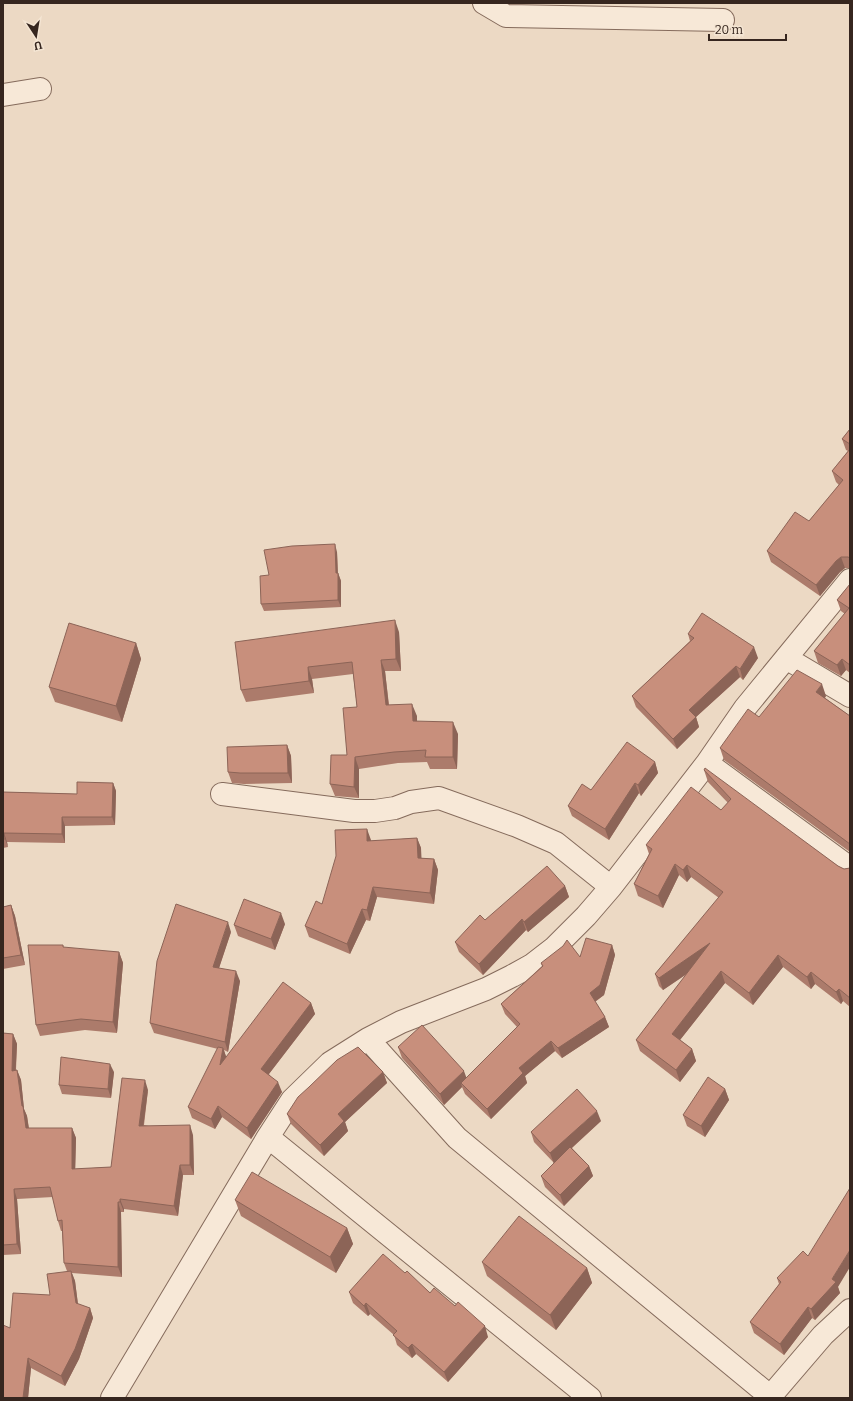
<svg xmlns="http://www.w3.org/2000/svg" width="853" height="1401" font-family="Bitter,serif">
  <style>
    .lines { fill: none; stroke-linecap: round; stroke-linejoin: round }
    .minor-casing { stroke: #856b5c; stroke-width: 24 }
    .minor { stroke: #f7e8d7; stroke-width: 22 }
    .wall { fill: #ac7b6b }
    .shaded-wall { fill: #8c6457 }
    .building { fill: #c88f7c; stroke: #8c6457 }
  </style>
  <rect width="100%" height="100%" fill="#ecd9c4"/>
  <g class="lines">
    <defs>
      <path id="minor" d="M 484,3 L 506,16 L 723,20
        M 3,95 L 40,89
        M 786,658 L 850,696
        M 707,763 L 850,868
        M 222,794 L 354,811 L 375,811 L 395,808 L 411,802 L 439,798 L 517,826 L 556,843 L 611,887
        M 368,1039 L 457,1138 L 771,1397
        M 268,1137 L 590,1398
        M 112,1398 L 268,1137 L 292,1100 L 330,1063 L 368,1039 L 401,1022 L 486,989 L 512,976 L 532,965 L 554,948 L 586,916 L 611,887 L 707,763 L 745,708 L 850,580
        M 769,1398 L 823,1335 L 850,1310"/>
    </defs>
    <use href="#minor" class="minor-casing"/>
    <use href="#minor" class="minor"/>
  </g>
  <path class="wall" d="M 850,429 L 850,568 L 845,568 L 840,572 L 820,596 L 771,562 L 767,551 L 809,521 L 839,485 L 836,482 L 832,471 L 848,451 L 846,450 L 842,439 Z
    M 337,552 L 338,573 L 341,581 L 341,607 L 264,611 L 261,604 L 269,575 Z
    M 850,584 L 850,673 L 846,670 L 841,676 L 818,663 L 814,651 L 845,614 L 841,611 L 837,600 Z
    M 399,632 L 401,671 L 385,671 L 389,705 L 417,716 L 417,721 L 458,734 L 457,769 L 430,769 L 427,762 L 398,763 L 359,769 L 359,798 L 335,796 L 330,784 L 347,755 L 357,707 L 353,674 L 312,679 L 314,693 L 246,702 L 241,690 Z
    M 688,634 L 758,658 L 743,680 L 740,677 L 696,717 L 699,727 L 677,749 L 636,707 L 632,696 L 690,641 Z
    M 136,643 L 141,659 L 122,722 L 55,702 L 49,687 Z
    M 826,696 L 825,698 L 850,716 L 850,852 L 724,760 L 720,748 L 759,717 Z
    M 287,745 L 291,756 L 292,783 L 244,784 L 232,783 L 228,772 Z
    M 655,762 L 658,773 L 641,796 L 639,793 L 609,840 L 572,816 L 568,806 L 591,790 Z
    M 704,770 L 838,866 L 844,869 L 850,868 L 850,1007 L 843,1001 L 841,1004 L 815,984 L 811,989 L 783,967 L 753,1005 L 725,983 L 680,1040 L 692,1049 L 696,1061 L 680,1082 L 640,1051 L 636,1040 L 687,974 L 663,990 L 659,986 L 655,974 L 719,898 L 691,877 L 687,882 L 679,875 L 663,908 L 638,896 L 634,884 L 649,854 L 646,845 L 721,810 L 728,803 L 708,782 Z
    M 113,783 L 116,791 L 115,825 L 65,826 L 65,843 L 7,842 L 8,847 L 3,848 L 3,792 L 77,794 Z
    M 417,838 L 421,848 L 421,858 L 434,859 L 438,870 L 434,904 L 377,897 L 370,921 L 366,920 L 350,954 L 309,937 L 305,926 L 371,840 L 371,841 Z
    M 565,886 L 569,897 L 528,932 L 526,930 L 483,975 L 459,952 L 455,942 L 485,920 Z
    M 11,905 L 15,916 L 25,965 L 3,969 L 3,907 Z
    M 285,924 L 275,950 L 238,936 L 234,925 Z
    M 231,932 L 219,968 L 240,981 L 228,1052 L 224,1050 L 226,1057 L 311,1003 L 315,1014 L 269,1074 L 282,1092 L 251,1139 L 222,1117 L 215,1129 L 192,1118 L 188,1107 L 218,1049 L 154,1033 L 150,1023 Z
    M 63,945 L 64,948 L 119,952 L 123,963 L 117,1033 L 85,1030 L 40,1036 L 36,1025 Z
    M 612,945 L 615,955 L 604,995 L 595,1002 L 605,1017 L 609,1027 L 562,1058 L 555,1051 L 525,1076 L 527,1083 L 491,1119 L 465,1094 L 462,1087 L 444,1105 L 402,1058 L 398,1047 L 467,1078 L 517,1027 L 505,1014 L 501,1004 L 542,966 L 541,963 L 580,957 Z
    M 3,1033 L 13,1034 L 17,1044 L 16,1070 L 17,1070 L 21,1080 L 24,1109 L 27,1116 L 29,1128 L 72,1128 L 76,1138 L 75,1169 L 111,1167 L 148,1090 L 144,1125 L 193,1135 L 194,1175 L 183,1175 L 178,1216 L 124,1209 L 124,1212 L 121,1212 L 122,1277 L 72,1273 L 75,1281 L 78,1304 L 90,1308 L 93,1318 L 79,1359 L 65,1386 L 31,1368 L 28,1398 L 3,1398 L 10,1328 L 50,1295 L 67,1271 L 64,1263 L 62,1231 L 61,1231 L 58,1221 L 53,1197 L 17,1199 L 21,1254 L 3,1255 Z
    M 114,1072 L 111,1098 L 62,1094 L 59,1085 Z
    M 383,1072 L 387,1083 L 345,1122 L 348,1131 L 324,1156 L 291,1124 L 287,1114 Z
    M 725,1089 L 729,1100 L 705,1137 L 687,1126 L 683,1115 Z
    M 601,1121 L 572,1148 L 589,1166 L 593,1176 L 564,1206 L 545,1187 L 541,1176 L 554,1163 L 534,1142 L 531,1132 Z
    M 235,1200 L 347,1228 L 353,1244 L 336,1273 L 241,1216 Z
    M 482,1262 L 587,1268 L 592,1283 L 556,1330 L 487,1276 Z
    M 405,1273 L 488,1337 L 448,1382 L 416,1354 L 412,1358 L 397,1345 L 394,1335 L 370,1314 L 368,1316 L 353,1303 L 349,1292 Z
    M 777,1278 L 838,1287 L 840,1293 L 815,1320 L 812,1318 L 784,1355 L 754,1333 L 750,1322 L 779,1284 Z"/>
  <path class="shaded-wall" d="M 335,544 L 337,552 L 338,581 L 336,573 Z
    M 841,557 L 845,568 L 840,572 L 820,596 L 816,585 L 836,561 Z
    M 338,573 L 341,581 L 341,607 L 338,600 Z
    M 395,620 L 399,632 L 401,671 L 396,659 Z
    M 136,643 L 141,659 L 122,722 L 116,706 Z
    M 754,647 L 758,658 L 743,680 L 740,669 Z
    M 842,659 L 846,670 L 841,676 L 837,665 Z
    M 381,660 L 385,671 L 390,717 L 386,705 Z
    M 736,666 L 740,677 L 696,717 L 699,727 L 677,749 L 673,739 L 689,710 Z
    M 308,667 L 312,679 L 314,693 L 309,681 Z
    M 822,684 L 826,696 L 820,704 L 816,692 Z
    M 412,704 L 417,716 L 417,733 L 413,721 Z
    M 453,722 L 458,734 L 457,769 L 453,757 Z
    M 287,745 L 291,756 L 292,783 L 288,773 Z
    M 355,757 L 359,769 L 359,798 L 354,787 Z
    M 655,762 L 658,773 L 641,796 L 638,785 Z
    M 113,783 L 116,791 L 115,825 L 112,817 Z
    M 635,783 L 639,793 L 609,840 L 605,829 Z
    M 62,817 L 65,826 L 65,843 L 62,834 Z
    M 367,829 L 371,840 L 371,852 L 367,841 Z
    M 4,833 L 7,842 L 8,847 L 5,839 Z
    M 417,838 L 421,848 L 422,868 L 418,858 Z
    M 434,859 L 438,870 L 434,904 L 430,893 Z
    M 675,864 L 679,875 L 663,908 L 658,896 Z
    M 687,865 L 691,877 L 687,882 L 683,870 Z
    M 565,886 L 569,897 L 528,932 L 524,922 Z
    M 373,887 L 377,897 L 370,921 L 367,910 Z
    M 11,905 L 15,916 L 25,965 L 21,955 Z
    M 362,909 L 366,920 L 350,954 L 347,944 Z
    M 281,913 L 285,924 L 275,950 L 271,939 Z
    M 522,919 L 526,930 L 483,975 L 479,964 Z
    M 228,922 L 231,932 L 216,977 L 213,967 Z
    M 710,943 L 714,955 L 663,990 L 659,978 Z
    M 612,945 L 615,955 L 604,995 L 593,1003 L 590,993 Z
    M 119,952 L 123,963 L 117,1033 L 113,1022 Z
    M 778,955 L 783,967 L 753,1005 L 749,993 Z
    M 236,971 L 240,981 L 228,1052 L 225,1042 Z
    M 721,971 L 725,983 L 676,1045 L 672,1034 Z
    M 811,972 L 815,984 L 811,989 L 807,977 Z
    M 839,989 L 843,1001 L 841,1004 L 836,992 Z
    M 311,1003 L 315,1014 L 265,1079 L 261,1069 Z
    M 605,1017 L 609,1027 L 562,1058 L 558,1048 Z
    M 13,1034 L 17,1044 L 15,1081 L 12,1071 Z
    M 551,1041 L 555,1051 L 525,1076 L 527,1083 L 491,1119 L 487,1109 L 519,1068 Z
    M 223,1048 L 227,1059 L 220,1065 Z
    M 692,1049 L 696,1061 L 680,1082 L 676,1070 Z
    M 110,1064 L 114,1072 L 111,1098 L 108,1089 Z
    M 17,1070 L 21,1080 L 24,1109 L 27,1116 L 30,1138 L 26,1128 L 22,1106 Z
    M 464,1071 L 468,1082 L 461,1083 L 462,1087 L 444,1105 L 440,1094 Z
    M 383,1072 L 387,1083 L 345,1122 L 348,1131 L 324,1156 L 320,1145 L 338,1114 Z
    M 145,1080 L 148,1090 L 142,1136 L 139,1126 Z
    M 278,1082 L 282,1092 L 251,1139 L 247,1128 Z
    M 725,1089 L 729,1100 L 705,1137 L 701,1126 Z
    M 218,1106 L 222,1117 L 215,1129 L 211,1119 Z
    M 597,1111 L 601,1121 L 554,1164 L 550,1153 Z
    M 190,1125 L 193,1135 L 194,1175 L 190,1165 Z
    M 72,1128 L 76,1138 L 75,1179 L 72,1169 Z
    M 180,1165 L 183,1175 L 178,1216 L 174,1206 Z
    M 589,1166 L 593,1176 L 564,1206 L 560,1195 Z
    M 14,1189 L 17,1199 L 21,1254 L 17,1244 Z
    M 120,1199 L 124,1209 L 124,1212 L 120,1202 Z
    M 118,1202 L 121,1212 L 122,1277 L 118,1267 Z
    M 347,1228 L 353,1244 L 336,1273 L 330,1257 Z
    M 850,1250 L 850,1267 L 838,1287 L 840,1293 L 815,1320 L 811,1309 L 832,1279 Z
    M 587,1268 L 592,1283 L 556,1330 L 550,1315 Z
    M 71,1271 L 75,1281 L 79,1313 L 76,1303 Z
    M 366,1303 L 370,1314 L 368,1316 L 364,1306 Z
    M 808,1307 L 812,1318 L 784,1355 L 780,1344 Z
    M 90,1308 L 93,1318 L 79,1359 L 65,1386 L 61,1376 Z
    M 485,1326 L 488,1337 L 448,1382 L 444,1372 Z
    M 412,1344 L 416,1354 L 412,1358 L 408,1348 Z
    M 28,1358 L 31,1368 L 28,1398 L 23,1398 Z"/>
  <path class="building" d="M 850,429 L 850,444 L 842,439 Z
    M 850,449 L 850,558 L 848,557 L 841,557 L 836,561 L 816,585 L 767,551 L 795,512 L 809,521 L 843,480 L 832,471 Z
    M 335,544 L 336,573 L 338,573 L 338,600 L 261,604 L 260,576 L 269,575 L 264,550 L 292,546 Z
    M 850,584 L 850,665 L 842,659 L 837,665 L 814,651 L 849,608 L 837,600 Z
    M 702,613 L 754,647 L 740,669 L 736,666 L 689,710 L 696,717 L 673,739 L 632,696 L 694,638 L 688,634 Z
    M 395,620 L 396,659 L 381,660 L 386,705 L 412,704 L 413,721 L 453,722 L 453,757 L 425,757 L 426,750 L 394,752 L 355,757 L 354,787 L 330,784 L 331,755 L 347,755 L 343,708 L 357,707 L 352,662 L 308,667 L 309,681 L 241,690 L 235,642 Z
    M 69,623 L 136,643 L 116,706 L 49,687 Z
    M 797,670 L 822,684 L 816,692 L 850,716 L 850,844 L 720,748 L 748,709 L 759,717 Z
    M 627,742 L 655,762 L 638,785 L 635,783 L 605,829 L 568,806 L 582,784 L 591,790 Z
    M 287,745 L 288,773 L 240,773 L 228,772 L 227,747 Z
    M 705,768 L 838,866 L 844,869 L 850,868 L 850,998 L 839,989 L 836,992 L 811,972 L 807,977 L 778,955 L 749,993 L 721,971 L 672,1034 L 692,1049 L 676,1070 L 636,1040 L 710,943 L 659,978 L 655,974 L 723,892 L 687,865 L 683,870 L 675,864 L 658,896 L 634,884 L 652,849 L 646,845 L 691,787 L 721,810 L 731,799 L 704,770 Z
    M 77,782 L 113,783 L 112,817 L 62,817 L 62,834 L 4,833 L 5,839 L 3,839 L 3,792 L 77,794 Z
    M 367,829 L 367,841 L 417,838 L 418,858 L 434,859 L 430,893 L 373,887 L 367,910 L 362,909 L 347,944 L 305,926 L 316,901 L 322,904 L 336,856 L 335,830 Z
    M 547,866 L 565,886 L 524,922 L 522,919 L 479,964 L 455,942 L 480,915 L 485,920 Z
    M 244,899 L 281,913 L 271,939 L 234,925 Z
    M 176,904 L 228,922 L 213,967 L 236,971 L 225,1042 L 150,1023 L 157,961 Z
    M 11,905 L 21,955 L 3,958 L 3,907 Z
    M 586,938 L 612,945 L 600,985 L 590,993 L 605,1017 L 558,1048 L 551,1041 L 519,1068 L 523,1073 L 487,1109 L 461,1083 L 520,1024 L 501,1004 L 543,966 L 541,963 L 563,946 L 567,940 L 580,957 Z
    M 28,945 L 63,945 L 63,947 L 119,952 L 113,1022 L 81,1019 L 36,1025 Z
    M 283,982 L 311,1003 L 261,1069 L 278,1082 L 247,1128 L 218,1106 L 211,1119 L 188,1107 L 218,1047 L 223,1048 L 220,1065 Z
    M 422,1025 L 464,1071 L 440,1094 L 398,1047 Z
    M 3,1033 L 13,1034 L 12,1071 L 17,1070 L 22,1106 L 23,1106 L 26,1128 L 72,1128 L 72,1169 L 111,1167 L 122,1078 L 145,1080 L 139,1126 L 190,1125 L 190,1165 L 180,1165 L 174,1206 L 120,1199 L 120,1202 L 118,1202 L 118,1267 L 64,1263 L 62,1220 L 58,1221 L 50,1187 L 14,1189 L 17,1244 L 3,1245 Z
    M 358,1047 L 383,1072 L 338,1114 L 344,1121 L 320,1145 L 287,1114 L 298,1097 L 309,1087 L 337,1060 Z
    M 61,1057 L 110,1064 L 108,1089 L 59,1085 Z
    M 708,1077 L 725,1089 L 701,1126 L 683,1115 Z
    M 577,1089 L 597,1111 L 550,1153 L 531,1132 Z
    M 570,1147 L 589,1166 L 560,1195 L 541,1176 Z
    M 252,1172 L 347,1228 L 330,1257 L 235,1200 Z
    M 850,1188 L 850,1250 L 832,1279 L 836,1282 L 811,1309 L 808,1307 L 780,1344 L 750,1322 L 781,1282 L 777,1278 L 803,1251 L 808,1256 Z
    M 519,1216 L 587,1268 L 550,1315 L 482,1262 Z
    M 383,1254 L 405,1273 L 407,1271 L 430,1293 L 434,1288 L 455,1306 L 458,1302 L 485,1326 L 444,1372 L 412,1344 L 408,1348 L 393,1335 L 397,1331 L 366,1303 L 364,1306 L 349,1292 Z
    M 71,1271 L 76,1303 L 90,1308 L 75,1349 L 61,1376 L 28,1358 L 23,1398 L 3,1398 L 3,1325 L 10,1328 L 13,1293 L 50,1295 L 47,1274 Z"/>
  <rect width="853" height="1401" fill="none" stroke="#36261f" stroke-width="8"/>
  <g transform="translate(36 36) rotate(168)" stroke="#f4e5d3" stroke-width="3" paint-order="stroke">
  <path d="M0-3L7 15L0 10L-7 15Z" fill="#36261f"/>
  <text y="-6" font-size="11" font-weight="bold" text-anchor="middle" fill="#36261f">U</text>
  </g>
  <path d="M709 34v6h77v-6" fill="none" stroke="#36261f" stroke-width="2"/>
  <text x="715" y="34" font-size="12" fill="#36261f" stroke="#f4e5d3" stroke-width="3" paint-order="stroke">20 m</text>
</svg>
